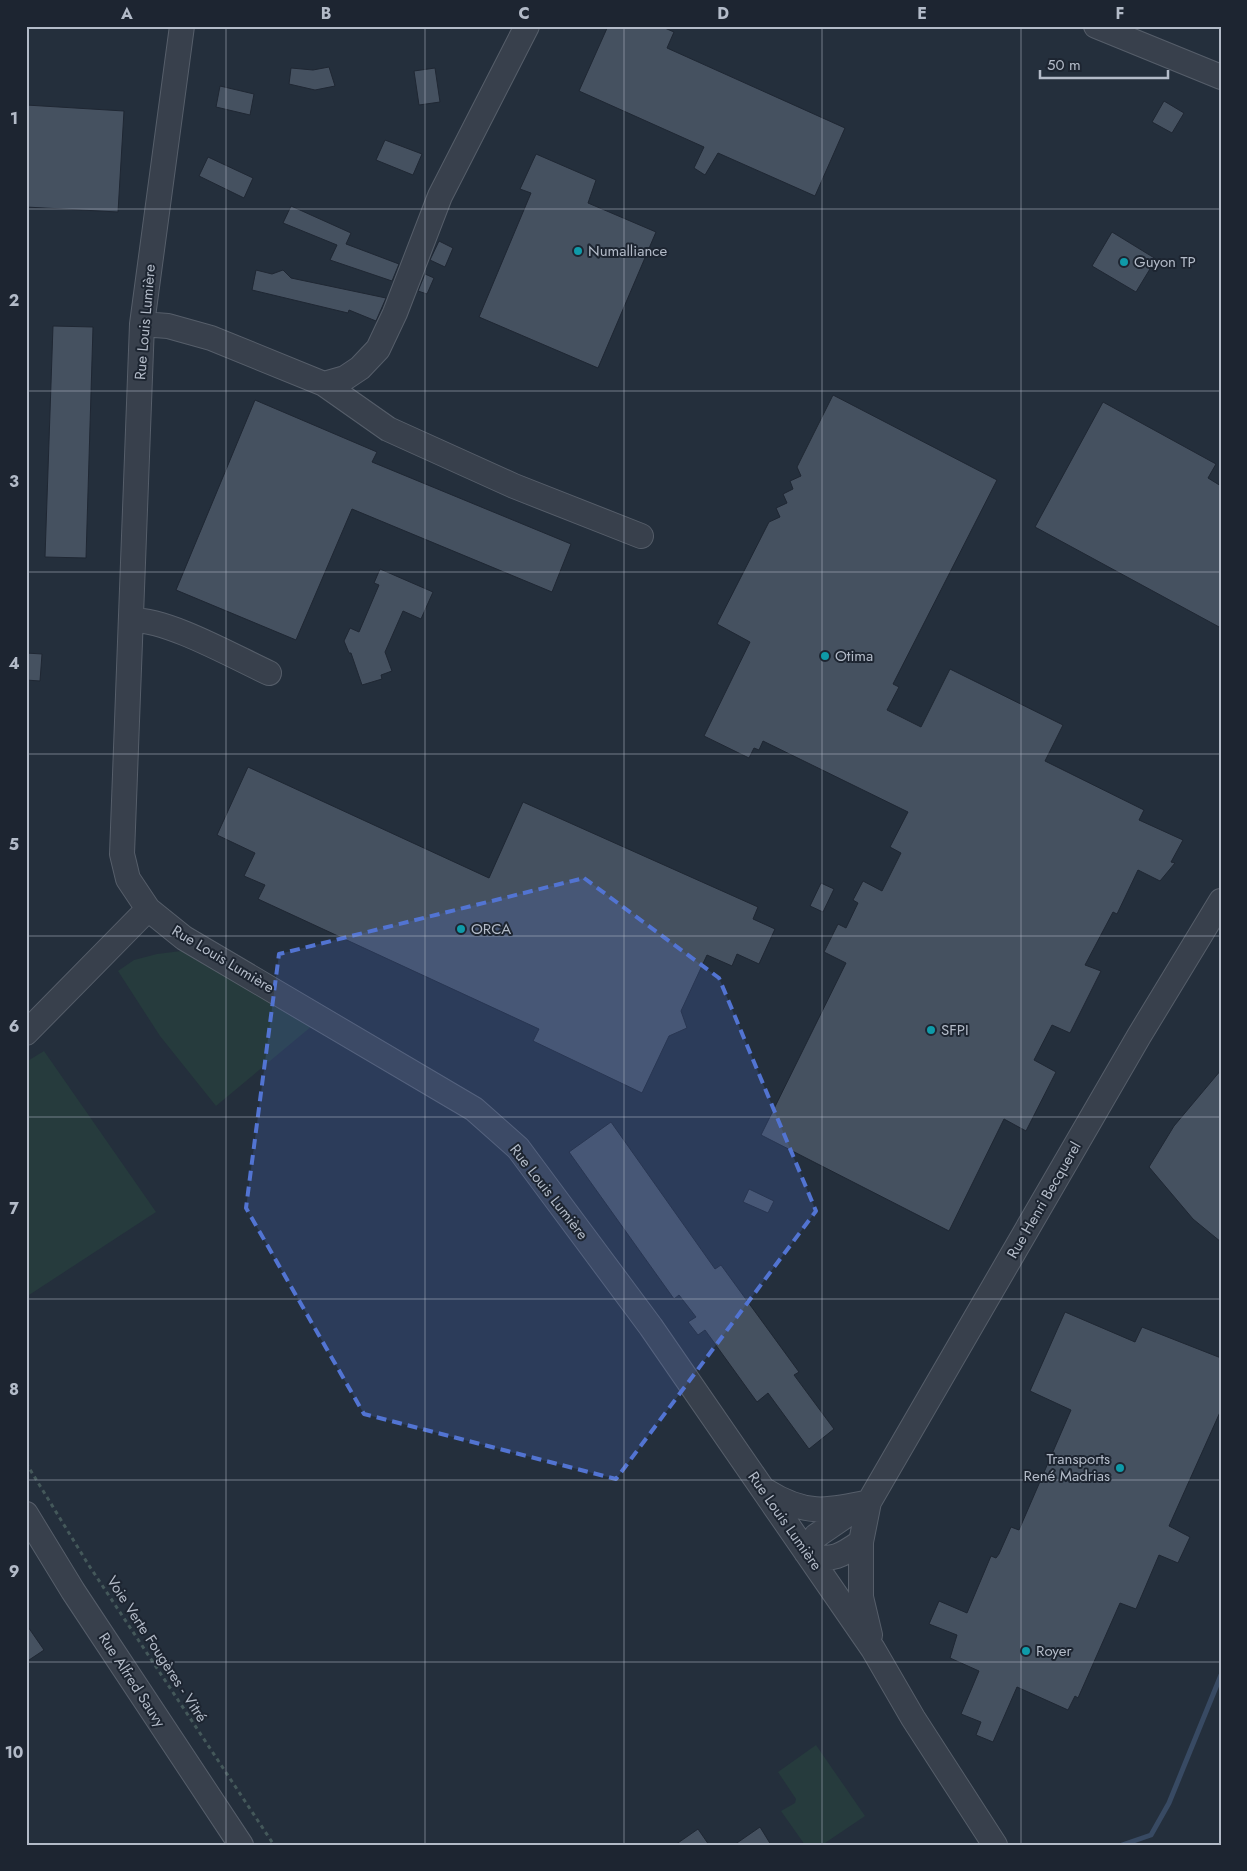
<svg xmlns="http://www.w3.org/2000/svg" width="1247" height="1871" font-family="Jost,sans-serif">
  <style>
    .green { fill: #263b3d }
    .lines { fill: none; stroke-linecap: round; stroke-linejoin: round }
    .stream { stroke: #384a63; stroke-width: 5 }
    .building { fill: #455160; stroke: #1f2733 }
    .minor-casing { stroke: #565e6a; stroke-width: 26 }
    .path { stroke: #44585a; stroke-width: 3; stroke-dasharray: 4 4; stroke-linecap: butt }
    .minor { stroke: #38404c; stroke-width: 24 }
    .marked { fill: #5274d2; fill-opacity: 0.2; stroke: #5274d2; stroke-width: 4; stroke-dasharray: 10 6; stroke-linejoin: round }
    .grid { fill: none; stroke: #b3bbc8; stroke-width: 1; stroke-opacity: 0.55 }
    .culture-dot { fill: #0f9aa8; stroke: #1d2531; stroke-width: 2 }
    .labels { text-anchor: middle; stroke-width: 4; stroke-linejoin: round; paint-order: stroke }
    .poi-label { font-size: 15px; fill: #b3bbc8; stroke: #1d2531; text-anchor: start }
    .street-label { font-size: 15px; fill: #b3bbc8; stroke: #1d2531 }
    .neatline { fill: none; stroke: #b3bbc8; stroke-width: 2 }
    .grid-label { font-size: 16px; text-anchor: middle; font-weight: bold; fill: #b3bbc8 }
  </style>
  <rect width="100%" height="100%" fill="#242f3c"/>
  <path class="green" d="M 181,951 L 312,1026 L 216,1106 L 160,1036 L 118,971 L 134,960 L 157,954 Z
    M 44,1051 L 156,1212 L 26,1297 L 26,1062 Z
    M 816,1745 L 865,1816 L 822,1845 L 805,1845 L 781,1811 L 795,1803 L 796,1799 L 778,1772 Z"/>
  <g class="lines">
    <path class="stream" d="M 1122,1845 L 1151,1835 L 1169,1803 L 1221,1675"/>
  </g>
  <path class="building" d="M 608,26 L 660,26 L 674,32 L 667,48 L 845,128 L 815,196 L 718,153 L 705,175 L 694,168 L 704,147 L 579,91 Z
    M 329,67 L 335,86 L 315,90 L 289,84 L 291,68 L 313,70 Z
    M 435,68 L 440,102 L 419,105 L 414,71 Z
    M 220,86 L 254,94 L 250,115 L 216,107 Z
    M 1164,101 L 1184,113 L 1172,133 L 1152,122 Z
    M 26,105 L 124,111 L 118,212 L 26,207 Z
    M 385,140 L 422,154 L 413,175 L 376,160 Z
    M 536,154 L 596,180 L 588,203 L 656,232 L 598,368 L 479,317 L 531,193 L 520,189 Z
    M 208,157 L 253,178 L 244,198 L 199,176 Z
    M 291,206 L 351,233 L 346,244 L 399,264 L 392,281 L 330,260 L 337,245 L 283,223 Z
    M 1112,232 L 1156,259 L 1136,292 L 1092,266 Z
    M 439,241 L 453,248 L 445,267 L 430,260 Z
    M 256,270 L 272,274 L 283,270 L 291,278 L 386,298 L 376,321 L 349,310 L 348,313 L 252,290 Z
    M 425,274 L 434,278 L 427,294 L 418,291 Z
    M 53,326 L 93,327 L 86,558 L 45,557 Z
    M 833,395 L 997,480 L 893,684 L 899,687 L 887,710 L 921,727 L 950,669 L 1063,725 L 1045,761 L 1144,810 L 1139,820 L 1183,840 L 1171,862 L 1175,863 L 1160,881 L 1138,870 L 1117,914 L 1113,912 L 1085,965 L 1101,971 L 1070,1033 L 1052,1025 L 1034,1060 L 1056,1072 L 1026,1131 L 1004,1119 L 949,1231 L 761,1135 L 846,963 L 824,952 L 838,924 L 846,928 L 858,903 L 853,900 L 863,881 L 882,891 L 901,853 L 890,847 L 908,812 L 763,741 L 759,750 L 754,748 L 749,758 L 704,736 L 750,642 L 717,624 L 769,522 L 780,517 L 776,508 L 787,503 L 783,494 L 793,489 L 790,481 L 801,476 L 797,467 Z
    M 255,400 L 377,452 L 372,462 L 571,544 L 552,592 L 352,509 L 296,640 L 176,590 Z
    M 1103,402 L 1216,464 L 1208,478 L 1221,486 L 1221,628 L 1035,527 Z
    M 380,569 L 433,592 L 421,619 L 403,611 L 385,652 L 392,671 L 381,675 L 382,679 L 362,685 L 351,653 L 349,653 L 344,641 L 350,628 L 359,632 L 379,585 L 374,583 Z
    M 26,653 L 42,654 L 40,681 L 26,680 Z
    M 248,767 L 489,878 L 523,802 L 758,907 L 753,919 L 775,929 L 759,964 L 737,954 L 732,966 L 707,955 L 681,1011 L 687,1028 L 669,1036 L 642,1093 L 533,1041 L 539,1029 L 258,899 L 265,885 L 244,876 L 255,853 L 217,835 Z
    M 821,883 L 834,889 L 823,912 L 810,906 Z
    M 1221,1070 L 1221,1242 L 1193,1219 L 1149,1167 L 1174,1126 Z
    M 611,1122 L 715,1269 L 721,1265 L 799,1372 L 794,1375 L 834,1429 L 809,1449 L 768,1393 L 757,1402 L 705,1330 L 698,1335 L 688,1322 L 696,1317 L 679,1295 L 674,1299 L 569,1152 Z
    M 749,1189 L 774,1201 L 768,1213 L 743,1202 Z
    M 1065,1312 L 1135,1342 L 1142,1327 L 1221,1358 L 1221,1410 L 1169,1526 L 1190,1537 L 1178,1563 L 1159,1555 L 1136,1609 L 1120,1603 L 1078,1698 L 1075,1696 L 1068,1710 L 1017,1687 L 993,1742 L 976,1735 L 981,1722 L 961,1714 L 979,1671 L 950,1658 L 957,1635 L 929,1624 L 939,1601 L 967,1613 L 991,1556 L 996,1558 L 999,1554 L 1011,1527 L 1019,1530 L 1071,1410 L 1030,1391 Z
    M 26,1624 L 44,1650 L 26,1662 Z
    M 760,1827 L 771,1845 L 734,1845 Z
    M 698,1829 L 709,1845 L 675,1845 Z"/>
  <g class="lines">
    <defs>
      <path id="minor" d="M 182,26 L 142,324 L 122,854 L 128,879 L 148,909 L 184,938 L 474,1109 L 518,1148 L 651,1327 L 873,1649 L 913,1718 L 995,1845
        M 1096,26 L 1221,77
        M 142,324 L 168,326 L 211,338 L 324,384 L 388,429 L 514,486 L 641,536
        M 324,384 L 345,378 L 360,368 L 378,349 L 395,313 L 440,196 L 527,26
        M 131,620 C 168,619 234,657 269,673
        M 26,1033 L 148,909
        M 766,1491 C 804,1515 827,1512 869,1502
        M 26,1514 L 73,1591 L 241,1845
        M 806,1552 L 816,1536 L 854,1510
        M 809,1556 C 833,1561 841,1556 861,1542
        M 870,1635 L 861,1597 L 861,1542 L 869,1502 L 1139,1036 L 1221,901"/>
    </defs>
    <use href="#minor" class="minor-casing"/>
    <path class="path" d="M 26,1463 L 88,1564 L 274,1845"/>
    <use href="#minor" class="minor"/>
  </g>
  <path class="marked" d="M 584,878 L 719,978 L 816,1211 L 616,1479 L 364,1414 L 246,1208 L 279,954 Z"/>
  <path class="grid" d="M 226,26 L 226,1845M 425,26 L 425,1845M 624,26 L 624,1845M 822,26 L 822,1845M 1021,26 L 1021,1845M 26,209 L 1221,209M 26,391 L 1221,391M 26,572 L 1221,572M 26,754 L 1221,754M 26,936 L 1221,936M 26,1117 L 1221,1117M 26,1299 L 1221,1299M 26,1480 L 1221,1480M 26,1662 L 1221,1662"/>
  <g class="culture-dot">
    <circle cx="578" cy="251" r="5"/>
    <circle cx="1124" cy="262" r="5"/>
    <circle cx="825" cy="656" r="5"/>
    <circle cx="461" cy="929" r="5"/>
    <circle cx="931" cy="1030" r="5"/>
    <circle cx="1120" cy="1468" r="5"/>
    <circle cx="1026" cy="1651" r="5"/>
  </g>
  <g class="labels">
    <g class="poi-label">
      <text x="588" y="256">Numalliance</text>
      <text x="1134" y="267">Guyon TP</text>
      <text x="835" y="661">Otima</text>
      <text x="471" y="934">ORCA</text>
      <text x="941" y="1035">SFPI</text>
      <text x="1110" y="1464" text-anchor="end">Transports<tspan x="1110" dy="17">René Madrias</tspan></text>
      <text x="1036" y="1656">Royer</text>
    </g>
    <g class="street-label">
      <text transform="translate(145 322) rotate(-85)" y="5">Rue Louis Lumière</text>
      <text transform="translate(223 959) rotate(31)" y="5">Rue Louis Lumière</text>
      <text transform="translate(549 1192) rotate(52)" y="5">Rue Louis Lumière</text>
      <text transform="translate(1044 1200) rotate(-60)" y="5">Rue Henri Becquerel</text>
      <text transform="translate(785 1521) rotate(55)" y="5">Rue Louis Lumière</text>
      <text transform="translate(157 1649) rotate(57)" y="5">Voie Verte Fougères - Vitré</text>
      <text transform="translate(132 1680) rotate(57)" y="5">Rue Alfred Sauvy</text>
    </g>
  </g>
  <rect width="1247" height="1871" fill="none" stroke="#1d2531" stroke-width="55"/>
  <path d="M1040 70v8h128v-8" fill="none" stroke="#b3bbc8" stroke-width="2.5"/>
  <text x="1047" y="70" font-size="15" fill="#b3bbc8" stroke="#1d2531" stroke-width="4" paint-order="stroke">50 m</text>
  <rect x="28" y="28" width="1192" height="1816" class="neatline"/>
  <g class="grid-label">
    <text x="127" y="19">A</text>
    <text x="326" y="19">B</text>
    <text x="524" y="19">C</text>
    <text x="723" y="19">D</text>
    <text x="922" y="19">E</text>
    <text x="1120" y="19">F</text>
    <text x="14" y="124">1</text>
    <text x="14" y="306">2</text>
    <text x="14" y="487">3</text>
    <text x="14" y="669">4</text>
    <text x="14" y="850">5</text>
    <text x="14" y="1032">6</text>
    <text x="14" y="1214">7</text>
    <text x="14" y="1395">8</text>
    <text x="14" y="1577">9</text>
    <text x="14" y="1758">10</text>
  </g>
</svg>
